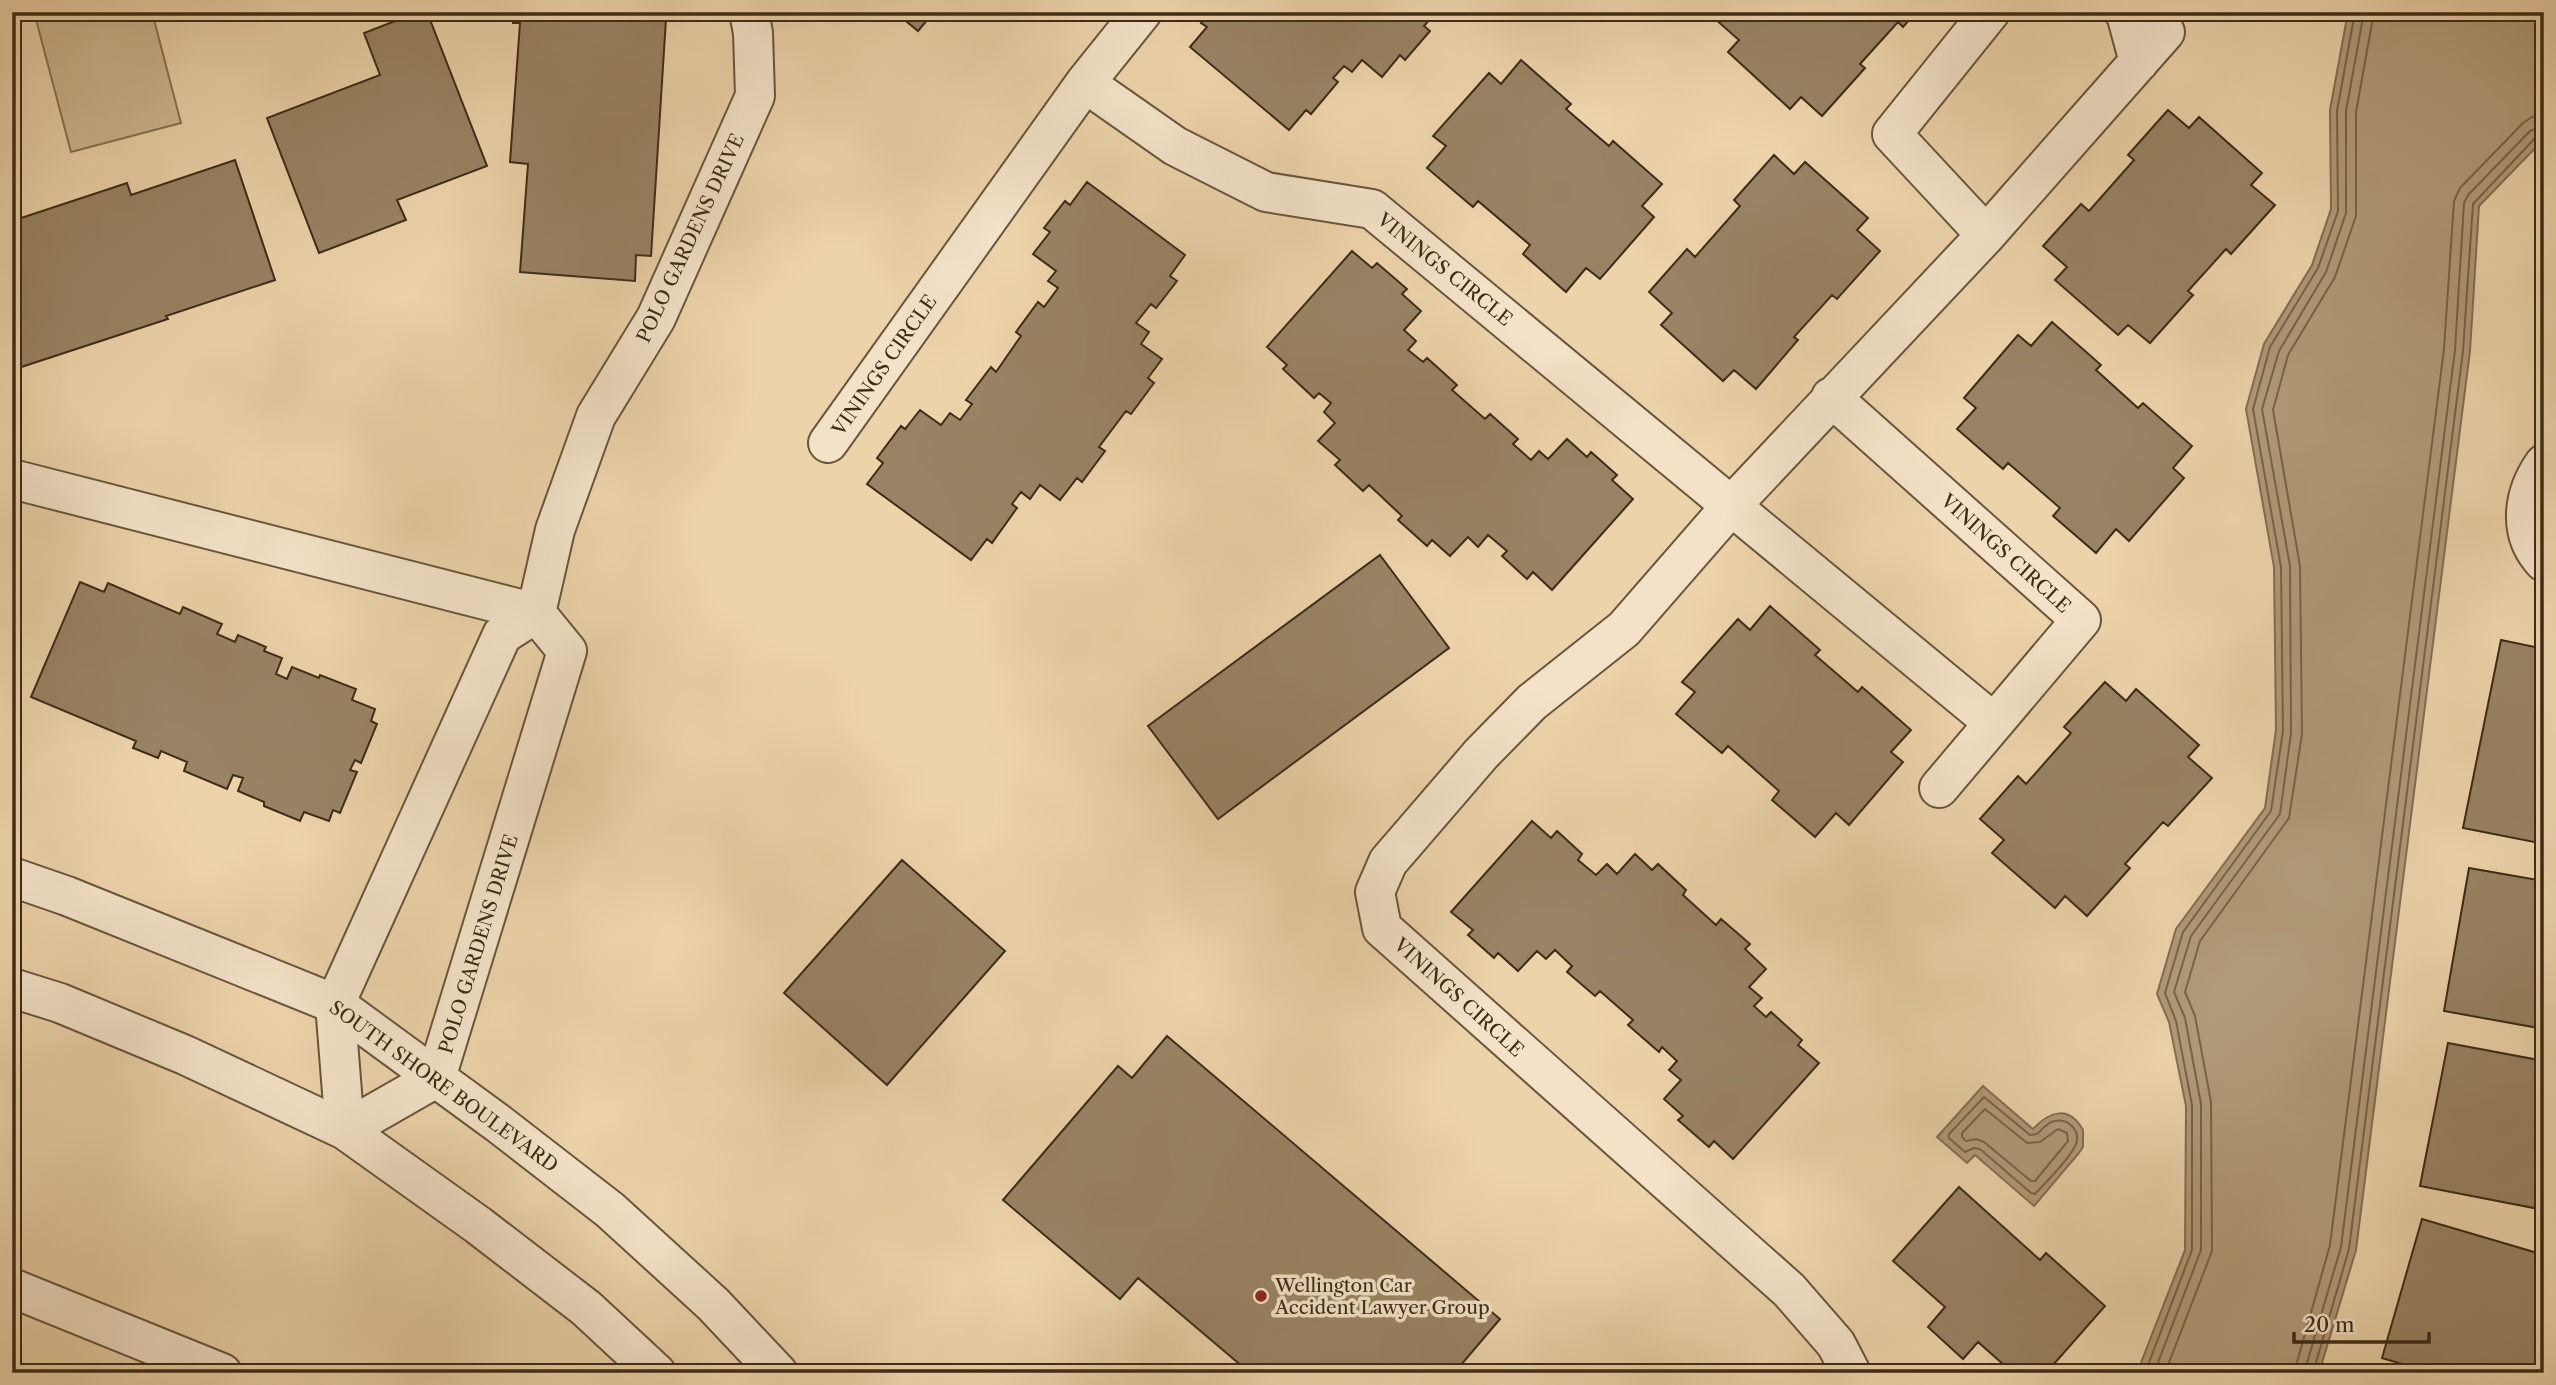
<svg xmlns="http://www.w3.org/2000/svg" width="2556" height="1385" font-family="'Libre Caslon Text',serif">
  <style>
    .green { fill: #cfb791; stroke: #867254; stroke-width: 2 }
    .water { fill: #b19a78; stroke: #836e52; stroke-width: 2 }
    .lines { fill: none; stroke-linecap: round; stroke-linejoin: round }
    .shore { stroke: #776348; stroke-width: 2 }
    .building { fill: #998364; stroke: #3d2c18; stroke-width: 2 }
    .minor-casing { stroke: #69563c; stroke-width: 42 }
    .tertiary-casing { stroke: #69563c; stroke-width: 42 }
    .minor { stroke: #f3e2c8; stroke-width: 38 }
    .tertiary { stroke: #f3e2c8; stroke-width: 38 }
    .poi-dot { fill: #8f2418; stroke: #f3e2c8; stroke-width: 2.5 }
    .labels { text-anchor: middle; stroke-width: 7; stroke-linejoin: round; paint-order: stroke }
    .street-label { font-size: 19px; fill: #3d2c18; stroke: #f3e2c8 }
    .poi-label { font-size: 19px; fill: #3d2c18; stroke: #f3e2c8; text-anchor: start }
  </style>
  <rect width="100%" height="100%" fill="#edd3aa"/>
  <filter id="stains"><feTurbulence type="fractalNoise" baseFrequency=".00286" numOctaves="4"/><feColorMatrix values="0 0 0 0 .2 0 0 0 0 .09 0 0 0 0 .02 0 0 0 .5 -.17"/></filter>
  <radialGradient id="worn" r=".72"><stop offset=".6" stop-color="#630" stop-opacity="0"/><stop offset="1" stop-color="#630" stop-opacity=".3"/></radialGradient>
  <path class="green" d="M 34,12 L 152,12 L 181,123 L 71,152 Z"/>
  <path class="water" d="M 2348,12 L 2544,12 L 2544,139 L 2479,206 L 2470,351 L 2356,1250 L 2319,1373 L 2137,1373 L 2185,1250 L 2186,1106 L 2169,1022 L 2157,994 L 2176,929 L 2265,808 L 2276,730 L 2274,567 L 2246,409 L 2264,344 L 2312,265 L 2331,209 L 2330,110 Z
    M 1983,1086 L 2033,1129 C 2050,1111 2069,1105 2083,1130 L 2083,1147 L 2079,1153 L 2034,1206 L 1975,1155 L 1967,1163 L 1937,1137 Z"/>
  <g class="lines">
    <path class="shore" d="M 1984,1097 L 2030,1135 L 2037,1134 C 2043,1129 2047,1122 2055,1121 C 2069,1118 2082,1132 2075,1146 C 2068,1161 2047,1181 2035,1194 L 2031,1193 L 1980,1149 L 1974,1148 L 1965,1152 L 1949,1138 L 1949,1134 Z
      M 1985,1109 L 2027,1143 L 2040,1142 L 2058,1129 L 2067,1133 L 2068,1141 L 2035,1181 L 2031,1181 L 1984,1142 L 1976,1139 L 1966,1141 L 1962,1137 L 1962,1133 Z
      M 2145,1373 L 2192,1250 L 2192,1105 L 2176,1021 L 2165,993 L 2183,932 L 2271,811 L 2283,731 L 2281,567 L 2253,409 L 2270,347 L 2318,268 L 2338,211 L 2337,111 L 2355,12
      M 2154,1373 L 2201,1250 L 2201,1104 L 2185,1018 L 2174,992 L 2191,936 L 2280,814 L 2291,733 L 2290,566 L 2262,409 L 2279,351 L 2326,272 L 2346,213 L 2346,111 L 2364,12
      M 2165,1373 L 2212,1251 L 2211,1102 L 2195,1016 L 2185,992 L 2200,941 L 2289,818 L 2302,734 L 2300,566 L 2273,410 L 2288,355 L 2335,277 L 2356,216 L 2356,112 L 2374,12
      M 2294,1373 L 2330,1245 L 2444,349 L 2454,201 L 2460,188 L 2523,123 L 2532,117 L 2544,116
      M 2304,1373 L 2341,1247 L 2455,350 L 2464,203 L 2468,195 L 2530,131 L 2544,126
      M 2313,1373 L 2349,1249 L 2463,351 L 2473,204 L 2536,137 L 2544,135"/>
  </g>
  <path class="building" d="M 418,12 L 427,12 L 487,166 L 397,200 L 406,220 L 319,253 L 267,118 L 380,75 L 364,33 Z
    M 513,12 L 647,12 L 647,18 L 666,19 L 651,256 L 636,255 L 635,281 L 520,272 L 528,164 L 510,162 L 520,23 L 513,23 Z
    M 895,12 L 934,12 L 918,31 Z
    M 1210,12 L 1436,12 L 1424,26 L 1430,31 L 1405,60 L 1400,55 L 1382,77 L 1362,60 L 1352,72 L 1344,66 L 1333,78 L 1338,82 L 1311,114 L 1306,110 L 1289,130 L 1190,47 L 1207,27 L 1201,23 Z
    M 1721,12 L 1916,12 L 1903,27 L 1898,22 L 1860,64 L 1865,68 L 1822,116 L 1801,97 L 1790,109 L 1728,52 L 1739,40 L 1715,19 Z
    M 1521,60 L 1571,104 L 1566,109 L 1609,146 L 1613,141 L 1662,184 L 1642,206 L 1654,217 L 1600,279 L 1586,268 L 1566,292 L 1523,254 L 1530,245 L 1478,201 L 1473,207 L 1427,168 L 1446,146 L 1433,136 L 1489,73 L 1501,84 Z
    M 2168,110 L 2189,128 L 2199,117 L 2262,173 L 2251,185 L 2275,205 L 2231,254 L 2226,249 L 2188,291 L 2193,295 L 2150,343 L 2128,325 L 2118,335 L 2055,280 L 2067,267 L 2043,246 L 2081,204 L 2089,211 L 2134,160 L 2128,155 Z
    M 1774,155 L 1794,174 L 1805,162 L 1868,218 L 1857,230 L 1880,251 L 1837,299 L 1832,295 L 1794,337 L 1798,340 L 1756,389 L 1734,370 L 1723,381 L 1661,325 L 1672,313 L 1649,292 L 1687,249 L 1695,257 L 1740,206 L 1734,200 Z
    M 235,160 L 275,280 L 166,316 L 168,319 L 12,370 L 12,221 L 127,183 L 131,195 Z
    M 1087,182 L 1185,255 L 1170,276 L 1177,281 L 1156,308 L 1151,304 L 1136,323 L 1149,332 L 1141,344 L 1162,359 L 1148,378 L 1154,383 L 1131,414 L 1126,411 L 1099,447 L 1105,451 L 1082,482 L 1077,478 L 1060,500 L 1040,485 L 1030,499 L 1021,492 L 1012,504 L 1017,508 L 992,543 L 987,539 L 971,560 L 867,484 L 883,463 L 877,458 L 901,426 L 905,429 L 920,410 L 941,425 L 950,413 L 960,420 L 972,404 L 966,400 L 991,367 L 996,372 L 1021,336 L 1016,332 L 1038,302 L 1044,307 L 1058,288 L 1048,281 L 1056,271 L 1033,254 L 1050,232 L 1044,228 L 1065,201 L 1070,205 Z
    M 1352,251 L 1372,268 L 1377,263 L 1407,289 L 1402,294 L 1421,311 L 1404,330 L 1416,341 L 1408,350 L 1423,362 L 1427,358 L 1457,385 L 1452,390 L 1485,419 L 1490,414 L 1518,439 L 1513,444 L 1531,460 L 1539,451 L 1548,459 L 1567,439 L 1587,457 L 1591,452 L 1617,475 L 1612,480 L 1633,499 L 1552,590 L 1533,572 L 1527,579 L 1502,556 L 1507,551 L 1488,535 L 1478,547 L 1468,537 L 1450,556 L 1432,540 L 1427,546 L 1398,520 L 1402,516 L 1369,485 L 1363,491 L 1335,465 L 1340,460 L 1318,441 L 1335,423 L 1324,412 L 1331,403 L 1319,393 L 1314,398 L 1283,369 L 1287,365 L 1267,347 Z
    M 2052,322 L 2101,365 L 2096,370 L 2138,408 L 2143,403 L 2192,446 L 2173,468 L 2184,478 L 2129,541 L 2116,529 L 2096,553 L 2053,516 L 2060,508 L 2008,463 L 2003,469 L 1957,429 L 1976,408 L 1964,398 L 2018,335 L 2031,346 Z
    M 1380,555 L 1449,648 L 1218,819 L 1148,726 Z
    M 80,582 L 104,592 L 108,583 L 180,614 L 183,607 L 222,624 L 217,634 L 235,642 L 238,635 L 266,647 L 264,651 L 282,658 L 276,674 L 287,679 L 292,667 L 319,678 L 320,675 L 356,689 L 352,700 L 375,709 L 371,721 L 377,724 L 361,763 L 355,760 L 350,770 L 357,772 L 340,813 L 333,810 L 329,821 L 304,812 L 300,821 L 264,806 L 264,802 L 238,791 L 243,778 L 233,775 L 227,789 L 184,771 L 187,762 L 161,751 L 158,758 L 133,748 L 136,741 L 31,697 Z
    M 1770,606 L 1820,650 L 1815,655 L 1858,692 L 1862,687 L 1911,730 L 1891,752 L 1903,762 L 1849,825 L 1836,813 L 1815,837 L 1772,800 L 1779,791 L 1728,746 L 1722,753 L 1676,714 L 1695,692 L 1682,682 L 1738,619 L 1750,630 Z
    M 2501,640 L 2544,649 L 2544,844 L 2463,828 Z
    M 2105,682 L 2126,701 L 2136,689 L 2199,745 L 2188,757 L 2212,778 L 2168,826 L 2163,822 L 2125,864 L 2130,868 L 2087,916 L 2065,896 L 2055,908 L 1992,853 L 2004,840 L 1980,819 L 2018,776 L 2026,784 L 2071,733 L 2064,727 Z
    M 1532,821 L 1551,838 L 1557,831 L 1582,854 L 1578,860 L 1596,875 L 1607,864 L 1617,874 L 1635,854 L 1652,870 L 1658,864 L 1686,890 L 1683,895 L 1716,925 L 1721,919 L 1750,944 L 1745,949 L 1766,969 L 1749,987 L 1762,998 L 1754,1006 L 1766,1017 L 1771,1012 L 1802,1040 L 1798,1045 L 1819,1063 L 1733,1159 L 1714,1141 L 1709,1147 L 1678,1120 L 1683,1116 L 1664,1099 L 1681,1080 L 1669,1070 L 1677,1061 L 1662,1047 L 1659,1052 L 1628,1025 L 1633,1020 L 1600,991 L 1595,996 L 1567,972 L 1572,966 L 1555,950 L 1546,959 L 1537,951 L 1518,971 L 1498,953 L 1494,958 L 1468,935 L 1473,930 L 1451,912 Z
    M 902,860 L 1005,951 L 887,1085 L 784,993 Z
    M 2469,868 L 2544,881 L 2544,1029 L 2444,1011 Z
    M 1167,1036 L 1500,1319 L 1460,1366 L 1469,1373 L 1250,1373 L 1138,1278 L 1120,1299 L 1003,1200 L 1118,1066 L 1132,1078 Z
    M 2448,1043 L 2544,1061 L 2544,1210 L 2420,1186 Z
    M 1959,1187 L 2040,1260 L 2046,1253 L 2105,1306 L 2046,1373 L 2013,1373 L 1978,1342 L 1963,1359 L 1928,1327 L 1945,1307 L 1893,1261 Z
    M 2422,1219 L 2544,1255 L 2544,1328 L 2538,1348 L 2544,1350 L 2544,1373 L 2432,1373 L 2382,1358 Z"/>
  <g class="lines">
    <defs>
      <path id="minor" d="M 2124,12 L 2126,14 L 2139,62
        M 1085,83 L 1175,146 L 1266,192 L 1372,209 L 1994,723
        M 1986,235 L 1892,134 L 1990,12
        M 1831,397 L 2081,620 L 1939,788
        M 828,443 L 1085,83 L 1142,12
        M 2544,464 C 2523,494 2517,533 2544,562
        M 12,479 L 536,613 L 555,530 L 596,416 L 656,318 L 755,96 L 753,33 L 749,12
        M 536,613 L 567,651 L 436,1078 L 345,1130 L 335,1004 L 502,635 Z
        M 12,1288 L 222,1373
        M 1851,1373 L 1836,1344 L 1789,1290 L 1382,928 L 1375,892 L 1388,862 L 1481,754 L 1532,702 L 1624,629 L 1732,505 L 1986,235 L 2165,32"/>
      <path id="tertiary" d="M 12,877 L 67,896 L 335,1004 L 499,1124 L 610,1210 L 713,1304 L 778,1373
        M 12,988 L 60,1003 L 185,1055 L 345,1130 L 478,1225 L 586,1308 L 656,1373"/>
    </defs>
    <use href="#minor" class="minor-casing"/>
    <use href="#tertiary" class="tertiary-casing"/>
    <use href="#minor" class="minor"/>
    <use href="#tertiary" class="tertiary"/>
  </g>
  <circle class="poi-dot" cx="1261" cy="1296" r="7"/>
  <g class="labels">
    <g class="street-label">
      <text transform="translate(690 238) rotate(-65)" y="7">POLO GARDENS DRIVE</text>
      <text transform="translate(1445 269) rotate(39)" y="7">VININGS CIRCLE</text>
      <text transform="translate(884 365) rotate(-55)" y="7">VININGS CIRCLE</text>
      <text transform="translate(2006 553) rotate(42)" y="7">VININGS CIRCLE</text>
      <text transform="translate(478 944) rotate(-73)" y="7">POLO GARDENS DRIVE</text>
      <text transform="translate(1459 997) rotate(42)" y="7">VININGS CIRCLE</text>
      <text transform="translate(444 1086) rotate(36)" y="7">SOUTH SHORE BOULEVARD</text>
    </g>
    <g class="poi-label">
      <text x="1275" y="1292">Wellington Car<tspan x="1275" dy="22">Accident Lawyer Group</tspan></text>
    </g>
  </g>
  <rect width="2556" height="1385" fill="none" stroke="#edd3aa" stroke-width="42"/>
  <rect x="14" y="14" width="2528" height="1357" fill="none" stroke="#3d2c18" stroke-width="3.5"/>
  <rect x="21" y="21" width="2514" height="1343" fill="none" stroke="#3d2c18" stroke-width="2"/>
  <path d="M2294 1332v10h135v-10" fill="none" stroke="#3d2c18" stroke-width="3.5"/>
  <text x="2304" y="1332" font-size="21" fill="#3d2c18" stroke="#f3e2c8" stroke-width="5" paint-order="stroke">20 m</text>
  <rect width="100%" height="100%" filter="url(#stains)"/>
  <rect width="100%" height="100%" fill="url(#worn)"/>
</svg>
